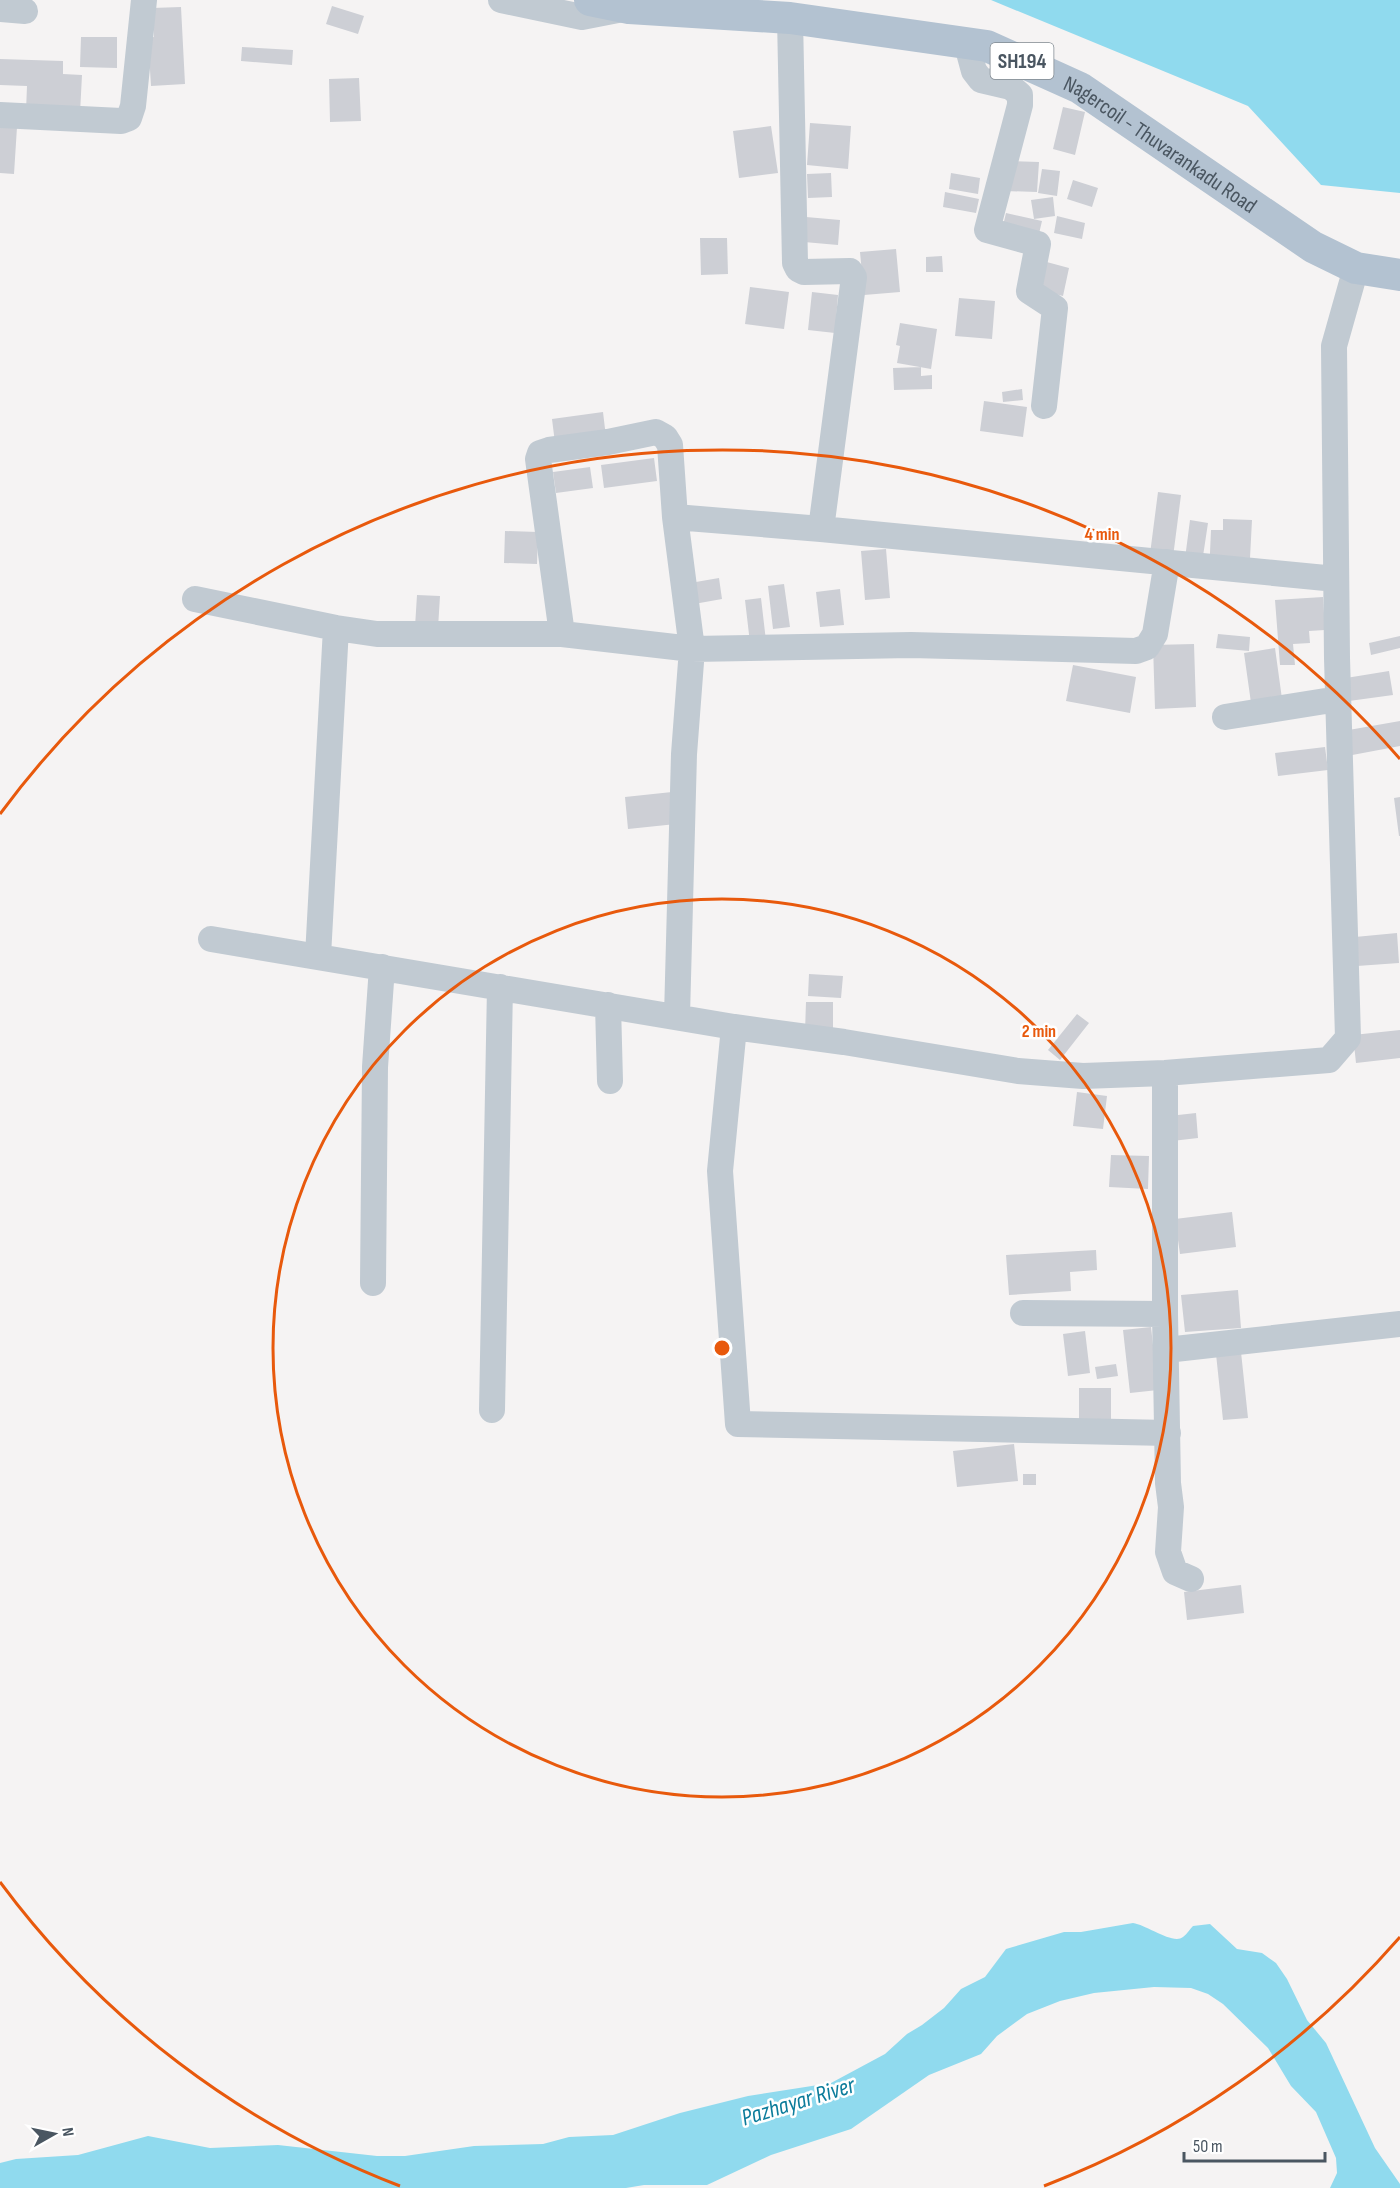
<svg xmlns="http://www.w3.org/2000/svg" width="1400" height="2188" font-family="'Sofia Sans Condensed',sans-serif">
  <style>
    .water { fill: #90daee }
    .building { fill: #cdcfd5 }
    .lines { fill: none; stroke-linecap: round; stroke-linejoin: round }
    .minor { stroke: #c1cad2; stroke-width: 26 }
    .major { stroke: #b3c2d1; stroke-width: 32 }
    .ring { fill: none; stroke: #e8590c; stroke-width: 3 }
    .labels { text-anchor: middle; stroke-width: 5; stroke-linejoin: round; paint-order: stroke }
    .shield { fill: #fff; stroke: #808990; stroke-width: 1.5 }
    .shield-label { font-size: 21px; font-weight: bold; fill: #4a5661 }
    .street-label { font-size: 22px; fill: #4a5661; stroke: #fff }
    .water-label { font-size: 24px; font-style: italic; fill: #0c7c9b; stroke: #fff }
    .centre { fill: #e8590c; stroke: #fff; stroke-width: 3 }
    .ring-label { font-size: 18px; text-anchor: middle; font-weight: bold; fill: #e8590c; stroke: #fff; stroke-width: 5; stroke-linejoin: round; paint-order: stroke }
  </style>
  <rect width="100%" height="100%" fill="#f5f3f3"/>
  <path class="water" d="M 991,0 L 1400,0 L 1400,193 L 1321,185 L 1248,106 Z
    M 1133,1923 C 1147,1925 1173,1945 1183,1937 C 1187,1934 1190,1929 1193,1926 L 1210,1924 L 1237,1949 L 1262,1953 L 1276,1963 L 1287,1979 L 1307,2020 L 1326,2043 L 1375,2148 L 1400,2184 L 1400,2188 L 1330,2188 L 1337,2173 L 1336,2158 L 1316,2112 L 1291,2086 L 1268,2048 L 1223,2004 L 1208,1994 L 1191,1988 L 1154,1987 L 1094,1993 L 1060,2001 L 1027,2014 L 997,2036 L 981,2054 L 929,2075 L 851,2129 L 771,2155 L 707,2185 L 644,2185 L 626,2188 L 0,2188 L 0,2163 L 16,2159 L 78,2155 L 148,2136 L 210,2148 L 278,2145 L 377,2156 L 405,2156 L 474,2146 L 543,2144 L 569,2137 L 613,2135 L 680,2113 L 748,2096 L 831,2083 L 885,2054 L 907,2034 L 922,2025 L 944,2008 L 961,1989 L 985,1977 L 1006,1949 L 1064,1932 L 1081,1932 Z"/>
  <path class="building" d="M 332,6 L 364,16 L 358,34 L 326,24 Z
    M 181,7 L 185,84 L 151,86 L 148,38 L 154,37 L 152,8 Z
    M 81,37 L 117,37 L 117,68 L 80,67 Z
    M 242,47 L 293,50 L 292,65 L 241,61 Z
    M 0,59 L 63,61 L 63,74 L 82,75 L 80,113 L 26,111 L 27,86 L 0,85 Z
    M 359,78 L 361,121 L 330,122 L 329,79 Z
    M 1063,107 L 1085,112 L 1075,155 L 1053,149 Z
    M 810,123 L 851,126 L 848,169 L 807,165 Z
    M 0,126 L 17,127 L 14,174 L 0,173 Z
    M 771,126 L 778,173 L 739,178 L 733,131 Z
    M 1007,161 L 1039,162 L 1037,192 L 1005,191 Z
    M 1042,169 L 1060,171 L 1057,196 L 1038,193 Z
    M 831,173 L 832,197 L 808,198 L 807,174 Z
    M 951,173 L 980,178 L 978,194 L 949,189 Z
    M 1073,180 L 1098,188 L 1092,207 L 1067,199 Z
    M 945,192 L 979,199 L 976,213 L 943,207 Z
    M 1053,197 L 1055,216 L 1034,219 L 1031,200 Z
    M 1006,213 L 1042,221 L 1038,238 L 1002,230 Z
    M 1057,216 L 1085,223 L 1082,239 L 1054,233 Z
    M 806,217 L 840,220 L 838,245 L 804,242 Z
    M 700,238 L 727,238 L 728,274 L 701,275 Z
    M 896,249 L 900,292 L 864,295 L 860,252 Z
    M 942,256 L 943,272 L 926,272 L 926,257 Z
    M 1043,261 L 1069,268 L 1063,296 L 1036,289 Z
    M 750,287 L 789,292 L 784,329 L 745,324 Z
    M 812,292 L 838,295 L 835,333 L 808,330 Z
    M 959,298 L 995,301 L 992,339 L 955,336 Z
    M 900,323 L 937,329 L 931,369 L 897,363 L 900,346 L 896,345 Z
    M 921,367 L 921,376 L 932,375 L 932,389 L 894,390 L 893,368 Z
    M 1022,389 L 1023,400 L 1003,402 L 1002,392 Z
    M 984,401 L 1027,407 L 1023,437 L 980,431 Z
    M 603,412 L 606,437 L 555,443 L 552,419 Z
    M 654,458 L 657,481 L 604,488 L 601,465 Z
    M 590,467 L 593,488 L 556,493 L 553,472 Z
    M 1158,492 L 1181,495 L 1173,557 L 1150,554 Z
    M 1223,519 L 1252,520 L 1250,558 L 1229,557 L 1209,575 L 1211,530 L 1223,530 Z
    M 1190,520 L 1208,523 L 1200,576 L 1183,574 Z
    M 505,531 L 538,532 L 537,564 L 504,563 Z
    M 886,549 L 890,598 L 865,600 L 861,551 Z
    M 719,578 L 722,599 L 694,604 L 690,583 Z
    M 784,584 L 790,627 L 773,629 L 768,586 Z
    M 840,589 L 844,625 L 820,627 L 816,592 Z
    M 417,595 L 440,596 L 438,628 L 415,627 Z
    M 1323,597 L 1325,630 L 1309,631 L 1310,643 L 1293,644 L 1295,665 L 1280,665 L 1275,600 Z
    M 761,598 L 766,641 L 750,643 L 745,600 Z
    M 1218,634 L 1250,637 L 1249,651 L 1216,648 Z
    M 1400,636 L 1400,648 L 1371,655 L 1369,643 Z
    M 1194,644 L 1196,707 L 1155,709 L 1153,645 Z
    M 1275,648 L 1283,706 L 1252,710 L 1244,653 Z
    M 1073,665 L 1136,677 L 1130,713 L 1066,701 Z
    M 1389,671 L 1393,695 L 1349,701 L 1346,678 Z
    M 1400,721 L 1400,746 L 1347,756 L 1343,731 Z
    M 1325,747 L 1328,770 L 1278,776 L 1275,753 Z
    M 672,792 L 676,824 L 628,829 L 625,797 Z
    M 1400,797 L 1400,836 L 1399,836 L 1394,798 Z
    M 1397,933 L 1399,963 L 1357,966 L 1355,937 Z
    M 809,974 L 843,976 L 841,998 L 808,996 Z
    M 806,1002 L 833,1002 L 833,1032 L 805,1032 Z
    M 1077,1014 L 1089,1023 L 1060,1060 L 1048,1050 Z
    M 1400,1030 L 1400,1058 L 1356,1063 L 1353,1035 Z
    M 1077,1092 L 1107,1096 L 1103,1129 L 1073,1126 Z
    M 1196,1113 L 1198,1138 L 1172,1141 L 1169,1116 Z
    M 1111,1155 L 1149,1156 L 1148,1189 L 1109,1187 Z
    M 1232,1212 L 1236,1247 L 1180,1254 L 1175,1219 Z
    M 1096,1250 L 1097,1270 L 1070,1272 L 1071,1291 L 1009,1295 L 1006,1255 Z
    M 1238,1290 L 1241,1328 L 1185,1332 L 1181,1295 Z
    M 1151,1327 L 1158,1390 L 1130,1393 L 1123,1330 Z
    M 1085,1331 L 1090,1373 L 1068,1376 L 1063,1334 Z
    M 1241,1352 L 1248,1418 L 1223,1420 L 1216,1354 Z
    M 1116,1364 L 1118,1376 L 1097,1379 L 1095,1367 Z
    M 1079,1388 L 1111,1388 L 1111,1426 L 1079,1427 Z
    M 1014,1444 L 1018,1481 L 957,1487 L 953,1451 Z
    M 1023,1474 L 1036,1474 L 1036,1485 L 1023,1485 Z
    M 1241,1585 L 1244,1613 L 1187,1620 L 1184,1592 Z"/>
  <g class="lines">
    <path class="minor" d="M 501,0 L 582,17 L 623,9
      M 0,9 L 25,11
      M 790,18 L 795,263 L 798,269 L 804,272 L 850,271 L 854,277 L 821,529
      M 967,45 L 974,71 L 981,80 L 1011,87 L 1020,95 L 1020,105 L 987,230 L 1038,244 L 1029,291 L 1055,308 L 1044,406
      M 0,115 L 121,121 L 129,118 L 133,106 L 144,0
      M 675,517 L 821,529 L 1336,579
      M 195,599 L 336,628 L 377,634 L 562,634 L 692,649 L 911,645 L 1136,651 L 1147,647 L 1155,634 L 1167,562
      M 562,634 L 538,459 L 540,453 L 549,450 L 608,442 L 656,432 L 665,437 L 670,445 L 675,517 L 692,649 L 684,754 L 677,1016
      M 1225,717 L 1338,699
      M 211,939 L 734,1027 L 844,1042 L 1018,1071 L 1083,1076 L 1165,1073 L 1329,1060 L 1348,1038 L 1337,658 L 1334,346 L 1356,268
      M 318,956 L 336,628
      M 608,1005 L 610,1081
      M 734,1027 L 720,1171 L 738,1424 L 1168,1433
      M 1165,1073 L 1165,1314 L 1168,1483 L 1171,1507 L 1168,1552 L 1175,1572 L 1191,1579
      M 373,1283 L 375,1067 L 382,967
      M 1023,1313 L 1165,1314
      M 1166,1350 L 1400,1324
      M 492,1410 L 500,987"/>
    <path class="major" id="s1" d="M 590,0 L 629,8 L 790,18 L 987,46 L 1080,88 L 1313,247 L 1356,268 L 1400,275"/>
  </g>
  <g class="ring">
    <circle cx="722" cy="1348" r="449"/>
    <path d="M1400 1937A898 898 0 0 1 1044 2186M400 2186A898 898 0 0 1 0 1882M0 814A898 898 0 0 1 1400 759"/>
  </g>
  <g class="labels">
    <rect class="shield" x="990.5" y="43" width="63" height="36" rx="4.5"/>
    <g class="shield-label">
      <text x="1022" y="68">SH194</text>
    </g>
    <g class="street-label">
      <text dy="8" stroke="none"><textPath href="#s1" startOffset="600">Nagercoil - Thuvarankadu Road</textPath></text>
    </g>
    <g class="water-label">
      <text transform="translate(798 2101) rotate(-17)" y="8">Pazhayar River</text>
    </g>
  </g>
  <circle cx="722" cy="1348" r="9" class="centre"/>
  <g class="ring-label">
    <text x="1102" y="540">4 min</text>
    <text x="1039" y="1037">2 min</text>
  </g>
  <g transform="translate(54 2134) rotate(81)" stroke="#ffffff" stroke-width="4.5" paint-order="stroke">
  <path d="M0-4.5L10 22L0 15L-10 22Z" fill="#4a5661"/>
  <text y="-9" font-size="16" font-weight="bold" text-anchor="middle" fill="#4a5661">N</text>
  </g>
  <path d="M1184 2152v9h141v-9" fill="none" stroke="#4a5661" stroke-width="3"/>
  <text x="1193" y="2152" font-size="18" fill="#4a5661" stroke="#ffffff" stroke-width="4.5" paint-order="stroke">50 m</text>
</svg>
